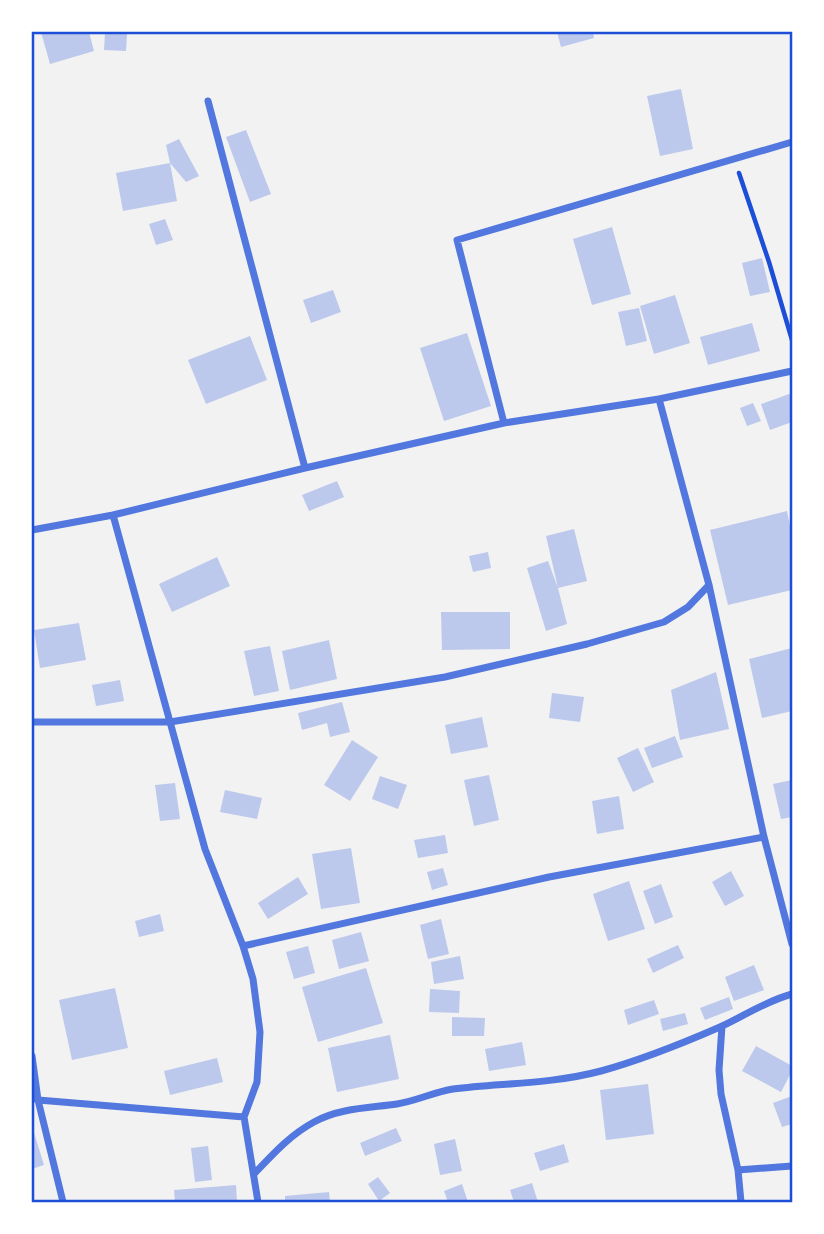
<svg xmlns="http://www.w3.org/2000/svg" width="824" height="1234" font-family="'Alegreya Sans',sans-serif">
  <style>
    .building { fill: #bdc9ec }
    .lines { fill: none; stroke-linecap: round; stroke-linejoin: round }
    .path { stroke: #1d4ed8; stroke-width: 4.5 }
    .minor { stroke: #5277de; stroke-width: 7 }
    .neatline { fill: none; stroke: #1d4ed8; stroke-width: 2.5 }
  </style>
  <rect width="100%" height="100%" fill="#f2f2f2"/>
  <path class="building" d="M 41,32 L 89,32 L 94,51 L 50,64 Z
    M 557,32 L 593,32 L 594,38 L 561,47 Z
    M 105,33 L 127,34 L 126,51 L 104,50 Z
    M 681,89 L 693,149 L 660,156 L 647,96 Z
    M 246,130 L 271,194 L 250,202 L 226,137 Z
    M 179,139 L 199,176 L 186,182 L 170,163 L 166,145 Z
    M 170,163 L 177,201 L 123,211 L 116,173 Z
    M 165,219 L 173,240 L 156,245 L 149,224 Z
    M 612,227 L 631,294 L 592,305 L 573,239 Z
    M 762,258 L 770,292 L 750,296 L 742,263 Z
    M 333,290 L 341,312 L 311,323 L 303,300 Z
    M 675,295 L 690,343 L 654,354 L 640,306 Z
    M 639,308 L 647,341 L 626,346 L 618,312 Z
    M 752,323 L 760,351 L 708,365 L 700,337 Z
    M 467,333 L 491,406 L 444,421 L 420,348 Z
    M 250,336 L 267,380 L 206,404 L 188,360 Z
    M 792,393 L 792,422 L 770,430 L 761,404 Z
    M 753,403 L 761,421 L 747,426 L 740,408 Z
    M 337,481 L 344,497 L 309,511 L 302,495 Z
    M 787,511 L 792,536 L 792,590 L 728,605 L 710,530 Z
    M 574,529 L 587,581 L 558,588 L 567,624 L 546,631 L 527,568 L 548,561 L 558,588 L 546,536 Z
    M 488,552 L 491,568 L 473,572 L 469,556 Z
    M 217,557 L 230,586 L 172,612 L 159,584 Z
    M 441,612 L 510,612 L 510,649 L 442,650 Z
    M 79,623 L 86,660 L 40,668 L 34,630 Z
    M 329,640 L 337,679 L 290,690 L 282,651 Z
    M 270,646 L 279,691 L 254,696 L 244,651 Z
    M 792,648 L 792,711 L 762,718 L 749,659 Z
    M 716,672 L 729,729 L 680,740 L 671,690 Z
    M 120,680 L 124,701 L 96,706 L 92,685 Z
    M 552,693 L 584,697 L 580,722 L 549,718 Z
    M 342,702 L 350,732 L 330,737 L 327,723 L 302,730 L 298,713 Z
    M 482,717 L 488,747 L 451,754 L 445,725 Z
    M 675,736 L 683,757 L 652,768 L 644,748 Z
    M 352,740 L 378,757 L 350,801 L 324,785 Z
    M 638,748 L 654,782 L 633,792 L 617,758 Z
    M 489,775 L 499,820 L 474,826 L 464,780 Z
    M 380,776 L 407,785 L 398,809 L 372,799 Z
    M 792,780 L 792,817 L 781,819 L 773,784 Z
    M 175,783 L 180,819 L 160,821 L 155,785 Z
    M 225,790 L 262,798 L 257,819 L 220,812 Z
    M 619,796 L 624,829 L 597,834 L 592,801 Z
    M 445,835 L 448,853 L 418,858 L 414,840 Z
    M 351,848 L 360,903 L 321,909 L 312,854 Z
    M 443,868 L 448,885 L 432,890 L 427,872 Z
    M 731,871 L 744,896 L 725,906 L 712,882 Z
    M 298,877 L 308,894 L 268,919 L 258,903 Z
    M 629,881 L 645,929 L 608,941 L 593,894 Z
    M 661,884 L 673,917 L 655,924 L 643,891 Z
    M 160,914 L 164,931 L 139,937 L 135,921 Z
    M 441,919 L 449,954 L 428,959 L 420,925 Z
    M 361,932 L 369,961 L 339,969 L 332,940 Z
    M 678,945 L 684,958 L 653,973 L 647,959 Z
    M 308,946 L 315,973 L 294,979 L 286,952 Z
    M 460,956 L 464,979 L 434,984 L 431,962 Z
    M 754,965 L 764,990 L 734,1001 L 725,977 Z
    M 366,968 L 383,1023 L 318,1042 L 302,987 Z
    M 115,988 L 128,1048 L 72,1060 L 59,1000 Z
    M 430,989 L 460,991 L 459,1013 L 429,1012 Z
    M 729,997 L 733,1009 L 705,1020 L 700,1008 Z
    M 654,1000 L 659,1014 L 628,1025 L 624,1010 Z
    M 685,1013 L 688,1024 L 663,1031 L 660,1019 Z
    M 452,1017 L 485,1018 L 484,1036 L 452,1036 Z
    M 390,1035 L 399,1079 L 337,1092 L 328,1048 Z
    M 522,1042 L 526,1065 L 489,1071 L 485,1049 Z
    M 756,1046 L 792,1066 L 792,1071 L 781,1092 L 742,1071 Z
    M 217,1058 L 223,1082 L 170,1095 L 164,1071 Z
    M 648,1084 L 654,1134 L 606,1140 L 600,1090 Z
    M 792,1096 L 792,1124 L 782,1127 L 773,1103 Z
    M 32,1126 L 44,1165 L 32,1169 Z
    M 396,1128 L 402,1141 L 365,1156 L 360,1143 Z
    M 455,1139 L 462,1171 L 440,1175 L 434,1144 Z
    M 564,1144 L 569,1162 L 540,1171 L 534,1153 Z
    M 208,1146 L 212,1180 L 195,1182 L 191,1148 Z
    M 378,1177 L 390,1193 L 379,1201 L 368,1184 Z
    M 532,1183 L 538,1202 L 514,1202 L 510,1190 Z
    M 462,1184 L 468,1202 L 448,1202 L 444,1191 Z
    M 236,1185 L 237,1202 L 175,1202 L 174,1190 Z
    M 329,1192 L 330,1202 L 285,1202 L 285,1196 Z"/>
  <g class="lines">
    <path class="path" d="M 739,173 L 769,262 L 792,340"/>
    <path class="minor" d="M 208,101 L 305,468
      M 659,399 L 709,585 L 764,837 L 792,944
      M 504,423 L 457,240 L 792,142
      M 113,515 L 205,849 L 243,946 L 253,979 L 260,1032 L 257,1082 L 244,1117 L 258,1202
      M 32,530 L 113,515 L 305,468 L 504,423 L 659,399 L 792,371
      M 32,722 L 170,722 L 445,677 L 587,644 L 664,622 L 688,607 L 709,585
      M 243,946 L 549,877 L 764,837
      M 722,1026 L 719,1070 L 721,1094 L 738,1170 L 741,1202
      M 32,1056 L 38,1100 L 63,1202
      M 32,1098 L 38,1100 L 244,1117
      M 738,1170 L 792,1166
      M 254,1174 C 273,1154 290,1135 314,1122 C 339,1108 369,1108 397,1104 C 416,1101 434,1092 453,1089 C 502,1083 552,1084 601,1071 C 641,1060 681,1044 720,1027 C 744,1016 766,1001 792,994"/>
  </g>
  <rect width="824" height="1234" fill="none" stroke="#ffffff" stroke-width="66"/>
  <rect x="33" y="33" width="758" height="1168" class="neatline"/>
</svg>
